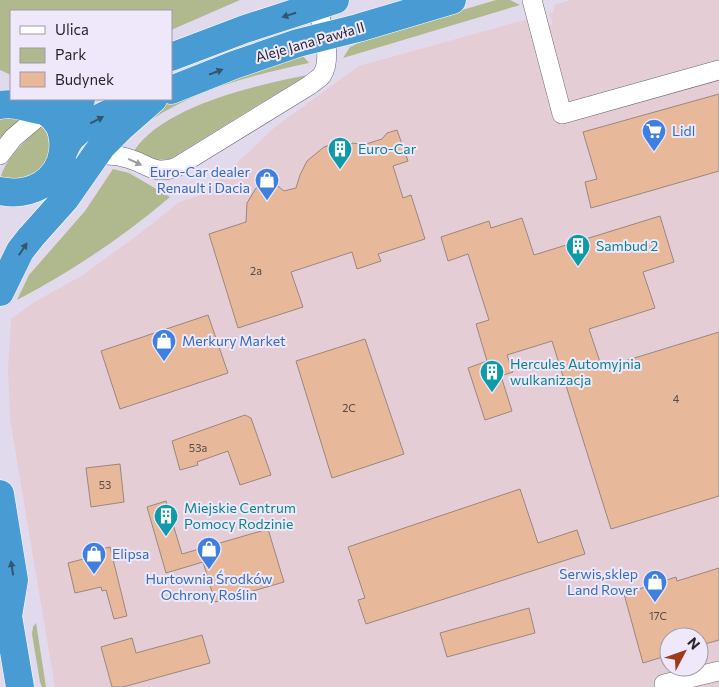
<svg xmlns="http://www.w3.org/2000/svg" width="719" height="687" font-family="Commissioner,sans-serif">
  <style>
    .commercial { fill: #e5cdd5; fill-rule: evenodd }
    .green { fill: #b0b88d }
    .building { fill: #e7b99a; stroke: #98887d }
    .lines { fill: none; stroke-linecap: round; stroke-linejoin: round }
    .minor-casing { stroke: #6a6474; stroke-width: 20 }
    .highway-casing { stroke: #fff; stroke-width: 29 }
    .minor { stroke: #fff; stroke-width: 19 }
    .highway { stroke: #489cd3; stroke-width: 28 }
    .oneway { fill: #35556f }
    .oneway2 { fill: #9e9da0 }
    .labels { text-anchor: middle; stroke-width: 4; stroke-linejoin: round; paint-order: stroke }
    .number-label { font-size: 11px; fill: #584b48 }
    .street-label { font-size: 14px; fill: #28262c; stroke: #eee8fa }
    .shop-label { font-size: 14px; fill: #366cbe; stroke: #eee8fa; text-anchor: start }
    .culture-label { font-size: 14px; fill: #0d838f; stroke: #eee8fa; text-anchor: start }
  </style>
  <rect width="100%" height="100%" fill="#e1daed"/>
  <path class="commercial" d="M 571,0 L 719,0 L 719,687 L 55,687 L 10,419 L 8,367 L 11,319 L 33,303 L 83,275 L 151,225 L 179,202 L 204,194 L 275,127 L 359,66 L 528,19 L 531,32 L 553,24 L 549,13 L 554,12 L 554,5 ZM 669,637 L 699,637 L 699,667 L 669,667 Z"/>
  <path class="green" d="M 0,0 L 240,0 L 171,30 L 171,11 L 11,11 L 11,75 L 0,70 Z
    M 496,0 L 510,0 L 520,5 L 343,58 L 350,47 L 356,44 L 398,29 Z
    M 298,55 L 303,56 L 309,63 C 245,77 188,91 134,132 L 148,115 L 167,103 L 187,94 Z
    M 307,75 L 170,159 L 156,160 L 134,151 C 163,106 257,85 307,75 Z
    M 7,117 L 21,120 L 0,138 L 0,119 Z
    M 45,125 L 54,136 L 44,173 L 0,184 C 0,162 28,137 45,125 Z
    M 113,169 L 129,173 L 170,197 C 123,237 72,271 17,300 L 29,275 L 85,211 Z
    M 36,623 L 46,687 L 42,687 L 40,682 L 32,634 L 33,627 Z"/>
  <path class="building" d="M 719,94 L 719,171 L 591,208 L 585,182 L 597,179 L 583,132 Z
    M 397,130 L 408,161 L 393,166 L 403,198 L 411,195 L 425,239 L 378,254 L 381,261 L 357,269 L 352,252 L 291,272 L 303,307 L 238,328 L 209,234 L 246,222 L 247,203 L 256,188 L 269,179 L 284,191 L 296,188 L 300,175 L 307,161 L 324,147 L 338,142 L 341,147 L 353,143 L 363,145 L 382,139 L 387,133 Z
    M 660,216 L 674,262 L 643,272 L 655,308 L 589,329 L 602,368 L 719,332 L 719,496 L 611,529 L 552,341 L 507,355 L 513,372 L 501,376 L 512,411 L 485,420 L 468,368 L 487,361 L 476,324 L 489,320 L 468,254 L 448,261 L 441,237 L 489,221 L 491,228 L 522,218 L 534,255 Z
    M 208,315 L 228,373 L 120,409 L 101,351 Z
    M 365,339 L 404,454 L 332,478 L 296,361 Z
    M 245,415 L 251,418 L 271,475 L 240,485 L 228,451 L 197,462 L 198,465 L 180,470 L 172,441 Z
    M 120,464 L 124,502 L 91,507 L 86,468 Z
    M 520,489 L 538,543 L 577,530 L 585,554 L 366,624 L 358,600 L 365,598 L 348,547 Z
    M 166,501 L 182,554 L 268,529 L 284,582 L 215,602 L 203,562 L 166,573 L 147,507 Z
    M 110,547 L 127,616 L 114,619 L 106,590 L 102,591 L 101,587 L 75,593 L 68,563 L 91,557 L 89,552 Z
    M 719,568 L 719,640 L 705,644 L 703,637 L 669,637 L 669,655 L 643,663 L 624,594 L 676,577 L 677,581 Z
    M 529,608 L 535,633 L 447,657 L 440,633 Z
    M 202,635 L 210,663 L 123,687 L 112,687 L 101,647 L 132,638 L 136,653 Z"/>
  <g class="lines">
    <defs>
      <path id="minor" d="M 532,0 L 562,114 L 719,70
        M 0,155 L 13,138 L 45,111
        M 95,156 C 107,154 118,155 130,159 C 149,165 152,174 175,168 L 310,85 C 313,82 319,79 322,75 C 333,58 322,23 317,6
        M 664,684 L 719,671"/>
      <path id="highway" d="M 171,57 L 245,29 L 335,0
        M 171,90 L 234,65 L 298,43 L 358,28 L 452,0
        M 0,105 C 13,103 22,106 34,109 C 37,110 42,110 45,111 C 50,114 56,120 59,125 C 63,133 64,142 63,151 C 59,183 29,197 0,191
        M 45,111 L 59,110 L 81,99
        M 63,152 C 66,146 68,140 74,135 C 88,121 119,108 138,102
        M 0,292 L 20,251 L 31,237 L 65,199 L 102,146 L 120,128 L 153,99
        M 0,494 L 14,580 L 8,616 L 20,687"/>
    </defs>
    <use href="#minor" class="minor-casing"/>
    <use href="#highway" class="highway-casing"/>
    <use href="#minor" class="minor"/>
    <use href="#highway" class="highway"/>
  </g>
  <defs><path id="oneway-solid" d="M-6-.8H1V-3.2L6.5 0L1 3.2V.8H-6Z" transform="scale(1.25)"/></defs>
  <g class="oneway">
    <use href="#oneway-solid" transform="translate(289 15) rotate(162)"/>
    <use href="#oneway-solid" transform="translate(216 72) rotate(-21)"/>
    <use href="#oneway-solid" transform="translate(97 120) rotate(-27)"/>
    <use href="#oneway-solid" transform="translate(23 249) rotate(-56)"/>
    <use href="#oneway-solid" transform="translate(12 568) rotate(-99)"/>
  </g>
  <use class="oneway2" href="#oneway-solid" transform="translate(135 162) rotate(25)"/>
  <defs>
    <symbol id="supermarket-pin" viewBox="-11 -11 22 30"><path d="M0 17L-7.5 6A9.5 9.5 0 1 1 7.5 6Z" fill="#3f7fe0" stroke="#eee8fa"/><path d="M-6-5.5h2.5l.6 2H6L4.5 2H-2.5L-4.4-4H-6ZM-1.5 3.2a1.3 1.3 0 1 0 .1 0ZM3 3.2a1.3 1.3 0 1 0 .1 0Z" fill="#fff"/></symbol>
    <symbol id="building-pin" viewBox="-11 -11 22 30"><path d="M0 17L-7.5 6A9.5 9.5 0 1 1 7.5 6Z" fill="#0f9aa8" stroke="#eee8fa"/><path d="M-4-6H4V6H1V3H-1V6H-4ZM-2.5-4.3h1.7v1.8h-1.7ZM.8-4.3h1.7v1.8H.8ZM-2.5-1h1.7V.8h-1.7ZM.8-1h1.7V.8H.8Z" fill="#fff"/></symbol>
    <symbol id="shop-pin" viewBox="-11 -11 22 30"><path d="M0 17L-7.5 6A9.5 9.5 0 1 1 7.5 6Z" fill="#3f7fe0" stroke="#eee8fa"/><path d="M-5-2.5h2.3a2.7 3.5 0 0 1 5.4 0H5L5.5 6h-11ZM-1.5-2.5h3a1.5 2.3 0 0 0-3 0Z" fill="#fff"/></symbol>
  </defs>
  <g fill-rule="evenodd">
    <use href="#supermarket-pin" x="640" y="117" width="28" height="38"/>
    <use href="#building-pin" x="326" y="135" width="28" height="38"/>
    <use href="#shop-pin" x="253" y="166" width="28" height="38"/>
    <use href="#building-pin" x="564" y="232" width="28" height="38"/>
    <use href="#shop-pin" x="150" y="327" width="28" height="38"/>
    <use href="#building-pin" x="478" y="358" width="28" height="38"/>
    <use href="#building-pin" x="152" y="502" width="28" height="38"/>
    <use href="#shop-pin" x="195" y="535" width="28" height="38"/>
    <use href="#shop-pin" x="80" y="540" width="28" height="38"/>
    <use href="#shop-pin" x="641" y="568" width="28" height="38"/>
  </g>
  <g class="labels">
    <g class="number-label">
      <text x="256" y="275">2a</text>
      <text x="676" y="403">4</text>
      <text x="349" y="412">2C</text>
      <text x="198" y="452">53a</text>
      <text x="105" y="489">53</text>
      <text x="658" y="620">17C</text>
    </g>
    <g class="street-label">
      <text transform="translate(310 42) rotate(-16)" y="5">Aleje Jana Pawła II</text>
    </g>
    <g class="shop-label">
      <text x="672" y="136">Lidl</text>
      <text x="250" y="177" text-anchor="end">Euro-Car dealer<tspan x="250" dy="16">Renault i Dacia</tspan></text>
      <text x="182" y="346">Merkury Market</text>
      <text x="112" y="559">Elipsa</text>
      <text x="638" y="579" text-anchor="end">Serwis,sklep<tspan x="638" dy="16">Land Rover</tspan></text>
      <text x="209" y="584" text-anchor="middle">Hurtownia Środków<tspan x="209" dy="16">Ochrony Roślin</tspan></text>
    </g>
    <g class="culture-label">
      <text x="358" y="154">Euro-Car</text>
      <text x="596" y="251">Sambud 2</text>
      <text x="510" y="369">Hercules Automyjnia<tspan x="510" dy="16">wulkanizacja</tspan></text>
      <text x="184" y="513">Miejskie Centrum<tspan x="184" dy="16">Pomocy Rodzinie</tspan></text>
    </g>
  </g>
  <rect x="10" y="10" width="162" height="90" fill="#eee8fa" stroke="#9f9aa8"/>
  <rect x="20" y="26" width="25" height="8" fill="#ffffff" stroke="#9f9aa8"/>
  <text x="55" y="35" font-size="15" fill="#28262c">Ulica</text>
  <rect x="20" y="48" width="25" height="15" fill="#b0b88d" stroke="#9f9aa8"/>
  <text x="55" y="60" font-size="15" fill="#28262c">Park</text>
  <rect x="20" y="72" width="25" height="15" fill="#e7b99a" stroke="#9f9aa8"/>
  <text x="55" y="85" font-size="15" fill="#28262c">Budynek</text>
  <g transform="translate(684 652) rotate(49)"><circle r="24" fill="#eee8fa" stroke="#9f9aa8"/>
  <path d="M0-4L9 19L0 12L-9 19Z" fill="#a13a1b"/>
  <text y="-8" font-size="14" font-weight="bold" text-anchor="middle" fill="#28262c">N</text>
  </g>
</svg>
